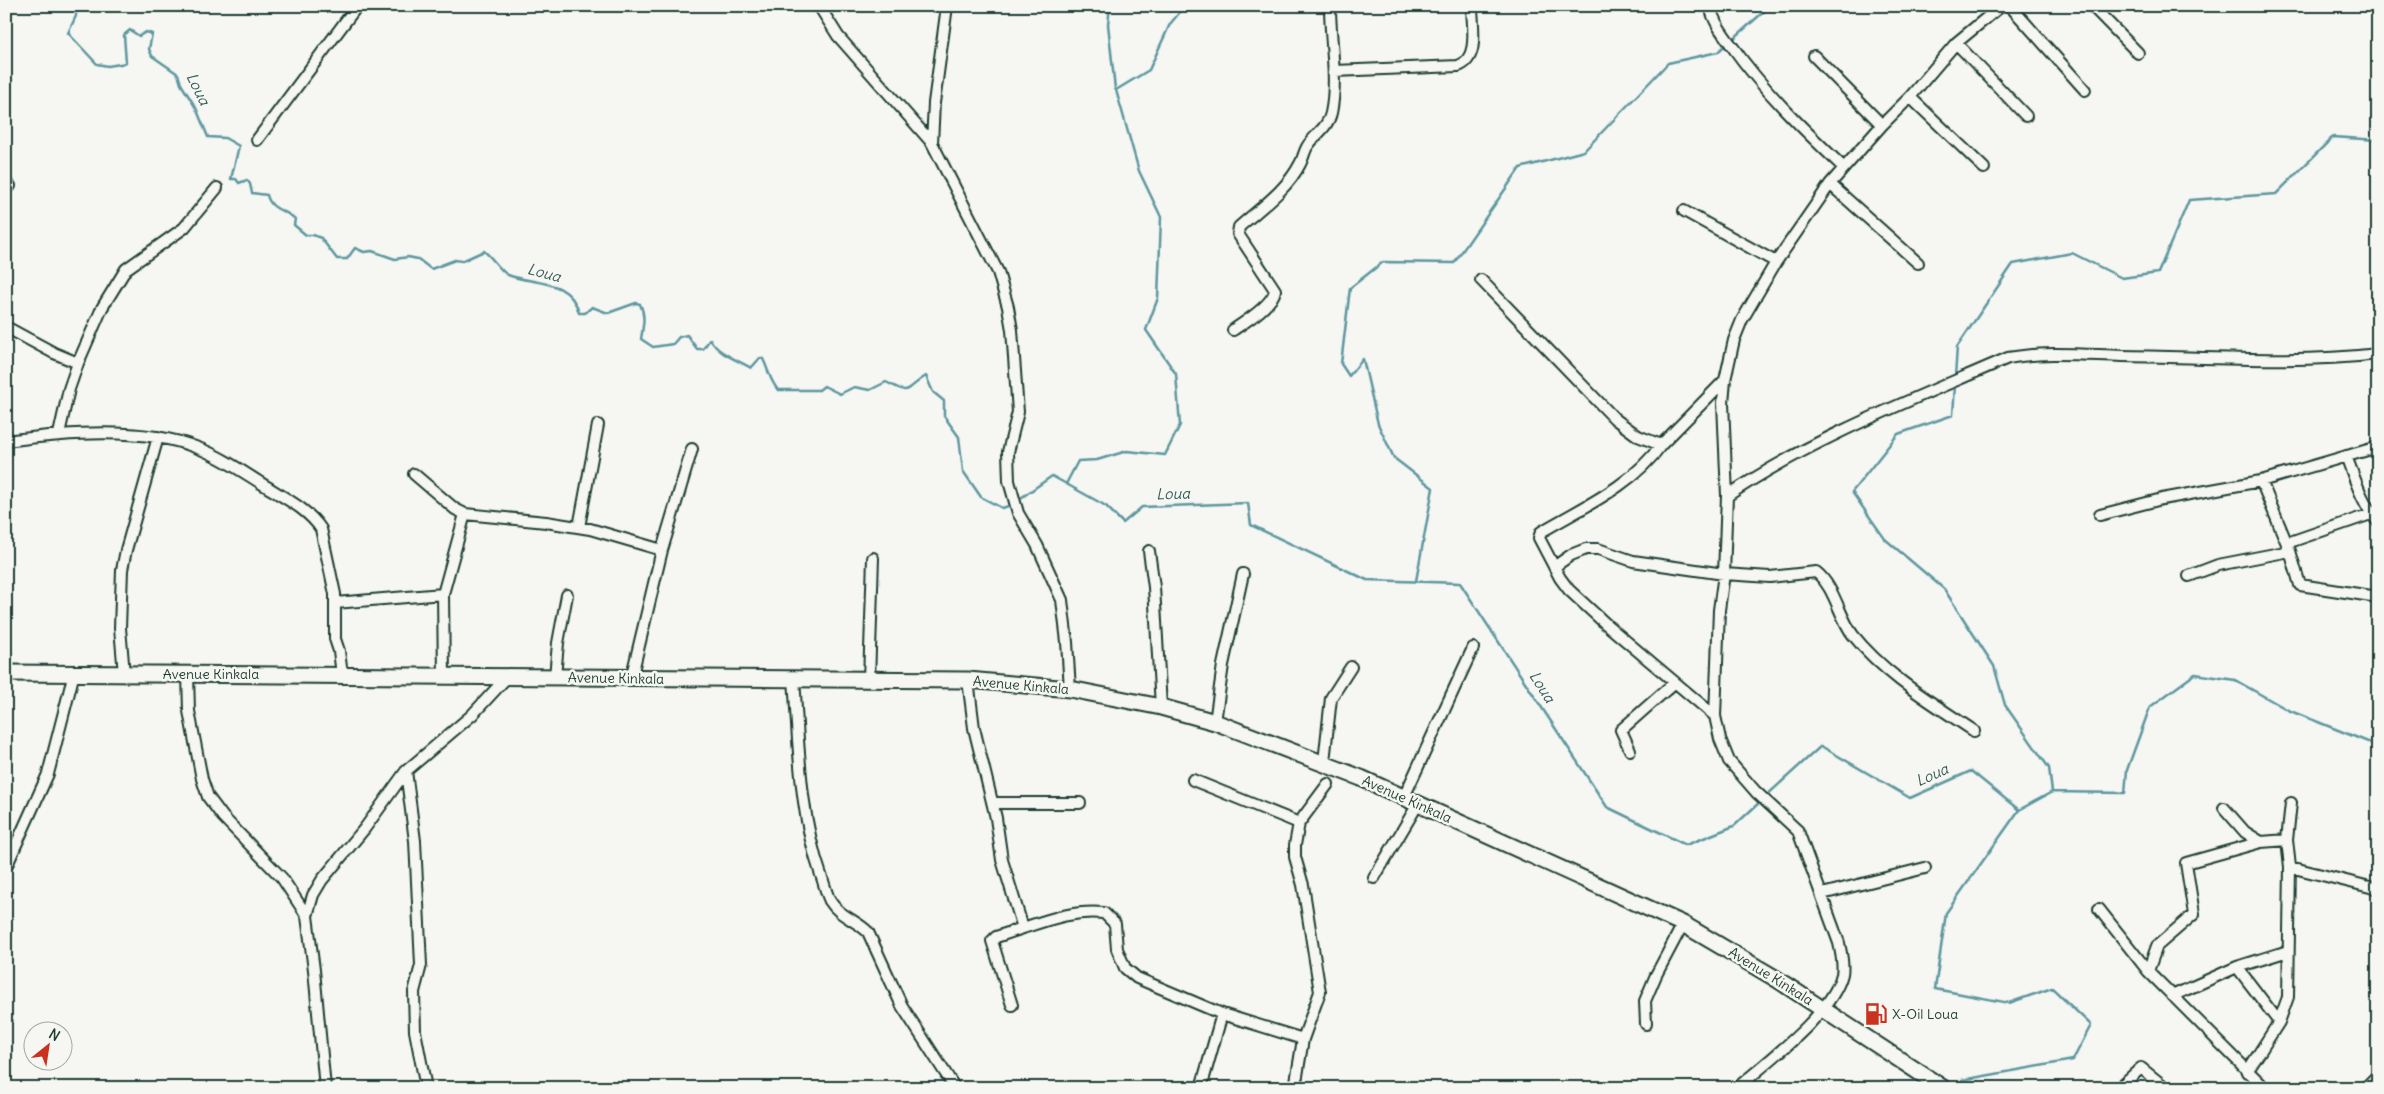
<svg xmlns="http://www.w3.org/2000/svg" width="2384" height="1094" font-family="Delius,sans-serif">
  <style>
    .lines { fill: none; stroke-linecap: round; stroke-linejoin: round }
    .stream { stroke: #5d979f; stroke-width: 2.5 }
    .minor-casing { stroke: #1f3d34; stroke-width: 14 }
    .primary-casing { stroke: #1f3d34; stroke-width: 19 }
    .minor { stroke: #f6f6f2; stroke-width: 10 }
    .primary { stroke: #f6f6f2; stroke-width: 15 }
    .labels { text-anchor: middle; stroke-width: 5; stroke-linejoin: round; paint-order: stroke }
    .street-label { font-size: 14px; fill: #1f3d34; stroke: #f6f6f2 }
    .poi-label { font-size: 14px; fill: #1f3d34; stroke: #f6f6f2; text-anchor: start }
    .water-label { font-size: 15px; font-style: italic; fill: #345b58; stroke: #f6f6f2 }
  </style>
  <rect width="100%" height="100%" fill="#f6f6f2"/>
  <filter id="ink" filterUnits="userSpaceOnUse"><feTurbulence type="fractalNoise" baseFrequency=".02" numOctaves="2"/><feDisplacementMap in="SourceGraphic" scale="10" xChannelSelector="R" yChannelSelector="G"/><feConvolveMatrix kernelMatrix="1 2 1 2 8 2 1 2 1" color-interpolation-filters="sRGB"/></filter>
  <g filter="url(#ink)">
    <g class="lines">
      <path class="stream" d="M 76,6 L 76,16 L 68,33 L 97,64 L 108,66 L 126,63 L 124,35 L 130,30 L 139,36 L 146,32 L 152,34 L 149,49 L 152,56 L 178,74 L 181,84 L 196,108 L 208,137 L 225,138 L 239,146 L 231,179 L 236,179 L 239,183 L 247,180 L 250,184 L 252,193 L 267,195 C 271,211 285,209 295,219 L 294,225 L 306,235 L 313,235 L 321,238 L 337,259 L 347,259 L 355,248 L 364,252 L 372,251 L 395,259 L 408,257 L 418,259 L 431,269 L 455,260 L 462,261 L 484,251 C 493,258 500,271 508,275 C 534,285 570,278 579,313 L 585,313 L 592,307 L 608,313 L 636,303 L 640,304 C 646,316 643,326 641,339 L 653,347 L 673,344 L 679,337 L 687,335 L 697,349 L 703,349 L 710,339 C 718,354 736,359 751,368 L 760,358 L 763,359 C 769,371 769,379 778,390 L 819,390 L 824,386 L 840,394 L 854,387 L 870,390 L 886,382 C 913,396 903,390 926,376 L 933,392 L 944,401 L 944,416 L 959,437 L 963,471 L 981,497 L 1002,508 L 1012,505
        M 1110,6 L 1108,24 L 1115,89
        M 1732,40 L 1770,6
        M 1955,377 L 1957,347 L 2013,264 L 2072,253 L 2122,278 L 2158,273 L 2189,200 L 2276,194 L 2333,137 L 2378,140
        M 1955,385 L 1953,415 L 1898,434 L 1852,492 L 1885,539 L 1944,589 L 1994,666 L 2005,705 L 2049,768 L 2052,792 L 2019,810
        M 1066,484 L 1078,461 L 1097,460 L 1127,451 L 1165,455 L 1180,425 L 1176,374 L 1146,330 L 1158,298 L 1161,217 L 1139,171 L 1116,90 L 1149,70 L 1170,24 L 1185,6
        M 1018,500 L 1052,476 L 1106,506 L 1123,523 L 1142,507 L 1248,503 L 1251,525 L 1367,580 L 1460,583 L 1607,807 L 1686,845 L 1734,826 L 1762,800
        M 1416,581 L 1433,488 L 1394,458 L 1378,424 L 1363,359 L 1349,376 L 1341,364 L 1350,288 L 1383,262 L 1454,263 L 1520,168 L 1584,151 L 1668,63 L 1718,52 L 1727,43
        M 2052,792 L 2125,793 L 2127,770 L 2150,707 L 2195,674 L 2235,680 L 2288,710 L 2378,746
        M 1766,796 L 1821,746 L 1910,798 L 1971,771 L 2019,810 L 1946,913 L 1935,989 L 2009,1003 L 2052,988 L 2091,1025 L 2073,1060 L 1962,1080"/>
      <defs>
        <path id="minor" d="M 819,6 L 838,36 L 932,143 L 998,272 L 1008,307 L 1012,330 L 1018,412 L 1008,452 L 1009,481 L 1018,513 L 1037,545 L 1062,600 L 1067,642 L 1070,689
          M 1710,6 C 1713,21 1723,34 1732,46 C 1764,91 1803,129 1843,167
          M 2010,6 L 2085,90
          M 2092,6 L 2138,53
          M 1956,43 L 2026,116
          M 1814,56 L 1882,125
          M 1334,71 L 1458,66 C 1480,59 1472,25 1472,6
          M 1910,97 L 1984,168
          M 257,140 L 357,6
          M 932,143 L 934,103 L 947,6
          M 6,183 L 10,186
          M 1830,184 L 1918,263
          M 1684,211 L 1776,262
          M 1481,280 L 1615,419 L 1638,436 L 1661,445 L 1725,380
          M 2378,299 L 2378,306
          M 6,327 L 54,353 L 78,363 L 69,389 L 59,434
          M 1233,330 C 1245,322 1273,305 1275,290 L 1238,234 L 1239,227 C 1259,209 1287,190 1300,164 C 1303,159 1304,152 1307,147 C 1314,135 1328,128 1331,113 C 1338,79 1330,41 1330,6
          M 78,363 L 102,308 L 126,269 L 184,228 L 217,188
          M 6,441 C 64,433 143,426 198,448 C 222,457 243,472 264,485 C 283,497 308,509 321,529 L 335,594 L 335,639 L 339,651 L 342,675
          M 1661,445 C 1632,486 1583,507 1541,532 L 1539,538 L 1560,578 L 1569,590 L 1607,625 L 1715,716
          M 2346,456 C 2355,479 2362,503 2378,522
          M 414,474 L 455,509 L 465,514
          M 2261,481 L 2290,551 L 2300,585 L 2378,597
          M 1727,496 C 1814,437 1912,400 2008,358 C 2045,351 2085,355 2122,356 C 2208,357 2292,364 2378,354
          M 2100,515 L 2162,499 L 2261,481 L 2378,447
          M 579,527 L 598,425
          M 2287,543 L 2371,514
          M 1149,551 L 1154,587 L 1161,707
          M 1554,567 L 1571,555 L 1586,549 L 1598,549 L 1633,561 L 1724,574 L 1770,577 L 1816,572 C 1835,587 1839,617 1853,635 C 1886,676 1931,702 1974,731
          M 2189,576 L 2218,565 L 2290,551
          M 335,603 L 443,594
          M 124,674 L 120,628 L 122,570 L 126,550 L 158,437
          M 188,674 L 189,711 L 202,779 L 208,797 L 223,817 L 282,878 L 307,916 L 314,970 L 325,1088
          M 444,677 L 443,594 L 465,514 L 546,522 L 590,529 L 662,550
          M 555,677 L 558,643 L 567,595
          M 631,679 L 662,550 L 692,449
          M 794,679 C 799,745 799,813 821,875 C 824,883 826,893 830,901 C 839,916 856,920 868,932 L 902,1006 L 955,1088
          M 869,680 L 873,558
          M 968,680 L 974,728 L 996,818 L 1002,860 L 1023,928 C 1050,919 1075,910 1104,913 L 1115,924 L 1117,949 L 1125,968 L 1137,978 L 1222,1014 L 1303,1039
          M 1215,722 L 1223,665 L 1243,574
          M 1630,750 L 1621,730 L 1674,683
          M 1324,762 L 1331,698 L 1351,667
          M 406,771 L 415,841 L 421,965 L 414,992 L 415,1031 L 426,1088
          M 1193,780 L 1299,823
          M 1404,797 L 1473,648
          M 993,803 L 1080,803
          M 2224,808 L 2245,832 L 2261,842
          M 6,867 L 48,774 L 74,673
          M 2290,867 L 2378,889
          M 1374,878 L 1418,804
          M 1822,894 L 1925,868
          M 2099,909 L 2148,971 L 2265,1088
          M 307,916 L 313,895 L 322,880 L 365,828 L 406,771 L 472,715 L 508,676
          M 2237,967 L 2279,1022
          M 2148,971 L 2157,946 L 2194,914 L 2186,863 L 2261,842 L 2287,840
          M 2172,996 L 2237,967 L 2288,951
          M 1012,1005 L 992,941 L 996,937 L 1023,928
          M 1646,1024 L 1645,1001 L 1656,975 L 1683,924
          M 2247,1072 L 2279,1022 L 2288,997 L 2290,867 L 2287,840 L 2291,803
          M 1201,1088 L 1222,1014
          M 1295,1088 L 1303,1039 L 1320,992 L 1303,885 L 1295,857 L 1295,845 L 1299,823 L 1328,784
          M 1737,1088 C 1768,1061 1833,1013 1842,974 C 1844,964 1841,953 1839,943 L 1798,831 L 1756,792 L 1729,761 L 1720,739 L 1715,716 L 1719,610 L 1724,574 L 1727,496 L 1723,403 L 1725,380 L 1734,340 L 1742,320 L 1776,262 L 1830,184 L 1882,125 L 1910,97 L 1956,43 L 2001,6
          M 2119,1088 L 2141,1068 L 2166,1088
          M 2365,1088 L 2378,1075"/>
        <path id="primary" d="M 6,673 L 968,680 L 1070,689 L 1161,707 L 1215,722 L 1361,778 L 1683,924 L 1775,978 L 1943,1088"/>
      </defs>
      <use href="#minor" class="minor-casing"/>
      <use href="#primary" class="primary-casing"/>
      <use href="#minor" class="minor"/>
      <use href="#primary" class="primary"/>
    </g>
  </g>
  <defs>
    <symbol id="fuel-bare" viewBox="-9 -9 18 18"><path d="M-5.5-6h7V0h2V4h1.3V-2.5L3-4.5l.8-.8L6-3V5H2.5V1h-1V6h-7ZM-4.2-4.7v3.2H.2V-4.7Z" fill="#c8321e" stroke="#f6f6f2" stroke-width="2.5" paint-order="stroke"/></symbol>
  </defs>
  <g fill-rule="evenodd">
    <use href="#fuel-bare" x="1860" y="998" width="32" height="32"/>
  </g>
  <g class="labels">
    <g class="street-label">
      <text x="211" y="679">Avenue Kinkala</text>
      <text transform="translate(616 678) rotate(1)" y="5">Avenue Kinkala</text>
      <text transform="translate(1021 685) rotate(5)" y="5">Avenue Kinkala</text>
      <text transform="translate(1407 799) rotate(24)" y="5">Avenue Kinkala</text>
      <text transform="translate(1771 976) rotate(32)" y="5">Avenue Kinkala</text>
    </g>
    <g class="poi-label">
      <text x="1892" y="1019">X-Oil Loua</text>
    </g>
    <g class="water-label">
      <text transform="translate(198 89) rotate(63)" y="5">Loua</text>
      <text transform="translate(544 273) rotate(15)" y="5">Loua</text>
      <text transform="translate(1173 494) rotate(-2)" y="5">Loua</text>
      <text transform="translate(1542 687) rotate(57)" y="5">Loua</text>
      <text transform="translate(1932 775) rotate(-24)" y="5">Loua</text>
    </g>
  </g>
  <rect width="2384" height="1094" fill="none" stroke="#f6f6f2" stroke-width="25"/>
  <rect x="12" y="12" width="2359" height="1069" fill="none" stroke="#1f3d34" stroke-width="2" filter="url(#ink)"/>
  <g transform="translate(48 1046) rotate(30)"><circle r="24" fill="#f6f6f2" stroke="#a0aca6"/>
  <path d="M0-4L9 19L0 12L-9 19Z" fill="#c8321e"/>
  <text y="-8" font-size="14" font-weight="bold" text-anchor="middle" fill="#1f3d34">N</text>
  </g>
</svg>
